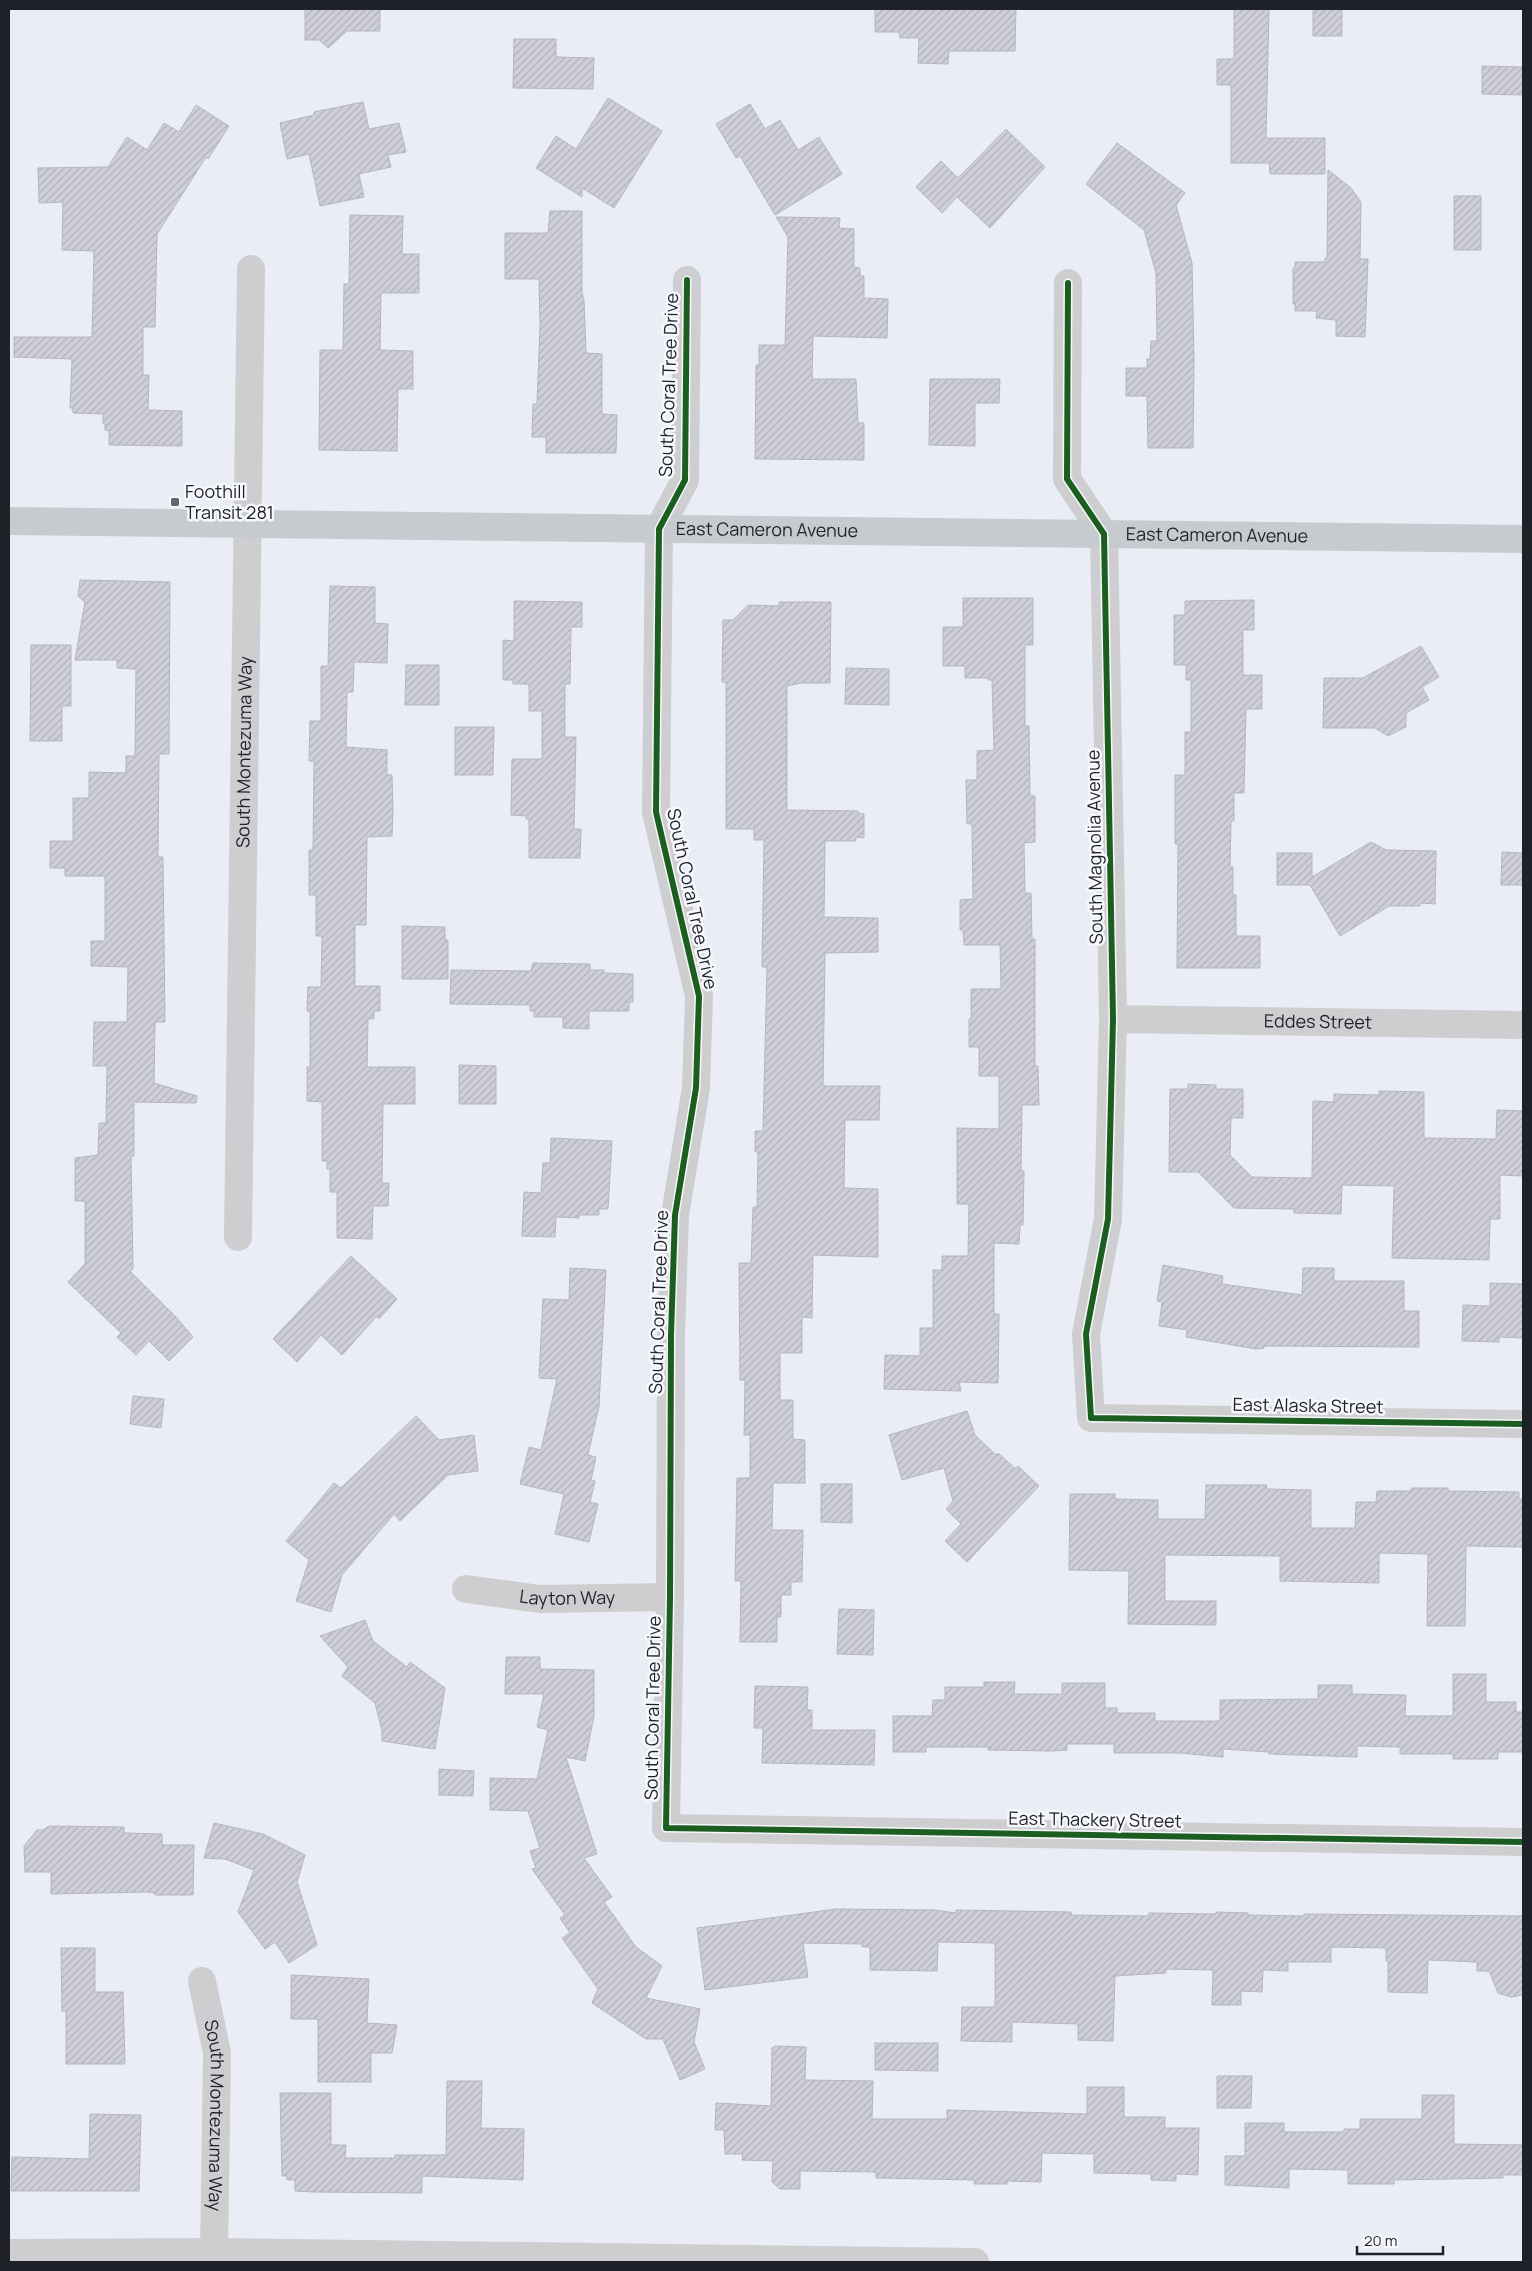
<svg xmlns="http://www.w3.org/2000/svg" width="1532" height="2271" font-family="Manrope,sans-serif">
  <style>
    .building { fill: url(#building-hatch); stroke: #b5b6be }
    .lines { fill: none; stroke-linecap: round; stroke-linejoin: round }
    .minor { stroke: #ceced1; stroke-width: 28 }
    .tertiary { stroke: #ceced1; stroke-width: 28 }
    .secondary { stroke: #c7cbd0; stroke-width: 28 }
    .cycleway-casing { stroke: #f6f8fc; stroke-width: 9 }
    .cycleway { stroke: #1b5e20; stroke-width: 6 }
    .poi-dot { fill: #666871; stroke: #f6f8fc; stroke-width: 2 }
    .labels { text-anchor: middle; stroke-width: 5; stroke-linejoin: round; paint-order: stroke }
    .street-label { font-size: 18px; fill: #1f2129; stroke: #f6f8fc }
    .poi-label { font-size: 18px; fill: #1f2129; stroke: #f6f8fc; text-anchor: start }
  </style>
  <defs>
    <pattern id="building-hatch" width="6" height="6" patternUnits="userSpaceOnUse" patternTransform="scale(1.25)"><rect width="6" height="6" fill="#cecfd7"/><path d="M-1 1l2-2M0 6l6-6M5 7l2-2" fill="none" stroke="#b0b1b9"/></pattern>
  </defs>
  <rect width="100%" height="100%" fill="#eaedf6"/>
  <path class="building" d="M 305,9 L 380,9 L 380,31 L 347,31 L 328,48 L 319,40 L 305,40 Z
    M 875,9 L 1016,9 L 1015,51 L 949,51 L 948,64 L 918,63 L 919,38 L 900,38 L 899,32 L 875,32 Z
    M 1234,9 L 1269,9 L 1266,138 L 1325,138 L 1325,174 L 1270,174 L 1269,163 L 1231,163 L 1231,85 L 1217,85 L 1217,59 L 1232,59 L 1234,57 Z
    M 1313,9 L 1342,9 L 1342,36 L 1313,36 Z
    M 514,39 L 556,39 L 556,57 L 594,58 L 593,89 L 513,88 Z
    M 1482,66 L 1523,67 L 1523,95 L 1482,94 Z
    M 608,98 L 662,131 L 614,208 L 582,188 L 582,197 L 536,168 L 556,136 L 576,149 Z
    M 363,102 L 369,129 L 399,123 L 406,152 L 388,155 L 391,167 L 359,174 L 364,197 L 320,206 L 309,154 L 287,159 L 280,123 L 314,115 L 314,112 Z
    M 750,104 L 765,129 L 780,120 L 798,150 L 819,137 L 842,174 L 775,215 L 740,156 L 736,158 L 716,124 Z
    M 196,105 L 229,126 L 208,159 L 206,157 L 157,234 L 155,327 L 143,327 L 143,375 L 149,375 L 148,410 L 182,411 L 182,446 L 109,445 L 109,431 L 105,430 L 105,424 L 103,424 L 103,414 L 73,413 L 73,408 L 70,408 L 72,359 L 14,357 L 14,337 L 92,337 L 94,251 L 62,250 L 63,202 L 39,203 L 38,168 L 108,167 L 127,137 L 147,150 L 164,123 L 179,132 Z
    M 1006,129 L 1045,167 L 990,228 L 957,197 L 942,213 L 916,187 L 941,161 L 958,178 Z
    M 1117,143 L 1185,193 L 1176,205 L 1192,263 L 1194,360 L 1193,448 L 1148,448 L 1147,396 L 1126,396 L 1126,368 L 1147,368 L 1147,359 L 1150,359 L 1151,341 L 1157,341 L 1156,273 L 1144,230 L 1086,184 Z
    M 1328,170 L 1351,188 L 1361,202 L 1360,259 L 1368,259 L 1365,337 L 1336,336 L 1336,320 L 1316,318 L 1317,311 L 1295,311 L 1295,304 L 1293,304 L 1293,268 L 1295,268 L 1295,262 L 1325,262 L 1325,258 L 1327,258 Z
    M 1454,196 L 1481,196 L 1481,250 L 1454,250 Z
    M 550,211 L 582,211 L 582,293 L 584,300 L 586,353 L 602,354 L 602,414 L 617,415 L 616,453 L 546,453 L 546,437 L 532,437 L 533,404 L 537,404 L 540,325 L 539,279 L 505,279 L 505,233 L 548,233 Z
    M 350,215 L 403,216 L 402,254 L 419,254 L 419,293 L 381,293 L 380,350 L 413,351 L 413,389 L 398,389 L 397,451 L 319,450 L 320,350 L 343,350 L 344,284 L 349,284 Z
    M 776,217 L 840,218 L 839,228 L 854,229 L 854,267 L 860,268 L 860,276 L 864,276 L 864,298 L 888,299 L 887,338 L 813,336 L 812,379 L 856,379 L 858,423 L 864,423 L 864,460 L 755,459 L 756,365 L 759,365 L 759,345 L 785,345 L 788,237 Z
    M 930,379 L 1000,379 L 999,403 L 975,403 L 975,446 L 929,445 Z
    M 80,580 L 170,582 L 169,754 L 159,754 L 158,857 L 163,857 L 165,1022 L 155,1022 L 154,1083 L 197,1096 L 196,1103 L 134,1102 L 134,1156 L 131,1156 L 133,1269 L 130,1271 L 176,1317 L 193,1337 L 169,1361 L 149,1341 L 136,1355 L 117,1337 L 121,1333 L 68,1282 L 85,1264 L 85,1201 L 75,1201 L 75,1158 L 98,1155 L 99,1123 L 106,1123 L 107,1066 L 93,1066 L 94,1022 L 127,1022 L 128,967 L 91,966 L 91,941 L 105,941 L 105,876 L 65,876 L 65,868 L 50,868 L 50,841 L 73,841 L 73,798 L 89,798 L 89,772 L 126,773 L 126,756 L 135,756 L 136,669 L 117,668 L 117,660 L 75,660 L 85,602 L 78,596 Z
    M 330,586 L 375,587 L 375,623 L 388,624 L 387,663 L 354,662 L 353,692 L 347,692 L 346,747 L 387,750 L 387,775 L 392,775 L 393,810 L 392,836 L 367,837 L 366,925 L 355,925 L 355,986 L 380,986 L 380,1011 L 374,1011 L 374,1019 L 368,1019 L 367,1067 L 415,1067 L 415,1104 L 383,1104 L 382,1183 L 389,1183 L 388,1206 L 373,1206 L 372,1239 L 337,1238 L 337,1192 L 330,1192 L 330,1169 L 327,1169 L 327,1161 L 322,1161 L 322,1102 L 307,1101 L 307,1067 L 310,1067 L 310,1011 L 307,1011 L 308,987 L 321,987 L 322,936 L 316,936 L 316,895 L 309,895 L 309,850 L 313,850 L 314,761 L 309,761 L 310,721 L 321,721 L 321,666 L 328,666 Z
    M 963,598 L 1033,598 L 1033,645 L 1025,645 L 1025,726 L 1029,726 L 1030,796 L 1035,796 L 1035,842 L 1024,843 L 1025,893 L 1031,893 L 1032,939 L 1035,939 L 1035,1066 L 1038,1066 L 1039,1105 L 1022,1105 L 1021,1171 L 1024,1171 L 1023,1225 L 1020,1225 L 1019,1244 L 994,1243 L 994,1314 L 999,1314 L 998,1383 L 959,1382 L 961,1391 L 884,1389 L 885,1355 L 920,1356 L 920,1328 L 933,1328 L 933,1270 L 942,1270 L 942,1256 L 968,1256 L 969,1204 L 957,1204 L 957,1128 L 999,1129 L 999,1076 L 979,1076 L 979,1047 L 969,1047 L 969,1019 L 971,1019 L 971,989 L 1001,989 L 1000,945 L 964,945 L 963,930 L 960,930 L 960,900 L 973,899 L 972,824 L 967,824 L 966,780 L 977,780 L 977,751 L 994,750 L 992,680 L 988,680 L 988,678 L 965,678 L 965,666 L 943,666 L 943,627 L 963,627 Z
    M 1254,600 L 1254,630 L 1243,630 L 1243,675 L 1262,675 L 1262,709 L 1246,709 L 1244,793 L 1234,793 L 1234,821 L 1231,821 L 1230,867 L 1233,867 L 1233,895 L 1236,895 L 1236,936 L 1260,936 L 1260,968 L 1177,968 L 1178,844 L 1175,844 L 1175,775 L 1185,775 L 1185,732 L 1191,732 L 1191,680 L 1186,680 L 1186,665 L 1174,665 L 1174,615 L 1185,615 L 1185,601 Z
    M 514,601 L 582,602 L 582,627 L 571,627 L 570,684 L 565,684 L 565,737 L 576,737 L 574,829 L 581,829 L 580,858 L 529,858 L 529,819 L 526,819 L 526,816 L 511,815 L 512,759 L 542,759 L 542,711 L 529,711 L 529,684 L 513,684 L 513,680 L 503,680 L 503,640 L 514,641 Z
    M 779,602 L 831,602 L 830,683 L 801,683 L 787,686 L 787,810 L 858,811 L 858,813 L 864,814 L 864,838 L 856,837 L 856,841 L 825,841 L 824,917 L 878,918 L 878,952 L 825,953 L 823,1086 L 880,1086 L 879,1120 L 845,1120 L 844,1188 L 878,1189 L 878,1257 L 813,1255 L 812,1318 L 802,1317 L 802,1353 L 780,1353 L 780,1400 L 793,1400 L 793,1439 L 805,1440 L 805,1483 L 773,1483 L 772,1530 L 803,1530 L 802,1582 L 791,1582 L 791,1595 L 781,1595 L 781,1617 L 777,1617 L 777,1642 L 740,1642 L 741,1581 L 735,1581 L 737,1478 L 750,1478 L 750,1435 L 744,1435 L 745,1380 L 740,1380 L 739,1263 L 751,1263 L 753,1207 L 757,1207 L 758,1152 L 755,1152 L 755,1131 L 763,1131 L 767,967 L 762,967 L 764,840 L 754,840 L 754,829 L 726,829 L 726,682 L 722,682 L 723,620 L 733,620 L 748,605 L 779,606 Z
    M 31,645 L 71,645 L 71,706 L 62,706 L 62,741 L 30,741 Z
    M 1421,646 L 1439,677 L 1422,687 L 1429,700 L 1406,713 L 1406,727 L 1388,736 L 1375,728 L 1323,728 L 1324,678 L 1363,678 Z
    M 406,665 L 439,665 L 439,705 L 405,705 Z
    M 846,668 L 889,669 L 889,705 L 845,704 Z
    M 455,727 L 494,727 L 493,775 L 455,775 Z
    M 1371,842 L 1386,850 L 1436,851 L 1435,904 L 1420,903 L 1420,906 L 1389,906 L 1340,936 L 1310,885 L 1277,885 L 1277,853 L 1312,853 L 1312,877 Z
    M 1502,852 L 1523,853 L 1523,885 L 1501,885 Z
    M 402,926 L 445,927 L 445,940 L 448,940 L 448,979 L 402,979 Z
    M 533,963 L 590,964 L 590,970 L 604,970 L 604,973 L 633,974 L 633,1002 L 629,1002 L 629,1011 L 589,1011 L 589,1029 L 563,1028 L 563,1017 L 534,1017 L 534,1011 L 530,1011 L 530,1005 L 450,1004 L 451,970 L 531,971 Z
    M 459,1065 L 496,1066 L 496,1104 L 459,1104 Z
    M 1188,1084 L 1216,1085 L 1216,1089 L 1243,1089 L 1243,1118 L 1231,1118 L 1230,1155 L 1252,1177 L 1312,1178 L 1313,1101 L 1334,1102 L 1334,1094 L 1379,1095 L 1379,1091 L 1424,1092 L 1424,1138 L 1496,1139 L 1497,1110 L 1523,1111 L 1523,1176 L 1500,1175 L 1500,1219 L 1490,1219 L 1489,1260 L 1392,1258 L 1394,1186 L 1342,1185 L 1341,1214 L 1294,1213 L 1294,1209 L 1234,1208 L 1198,1172 L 1169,1172 L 1170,1089 L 1188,1089 Z
    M 551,1138 L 612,1141 L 608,1209 L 599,1209 L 599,1215 L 579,1215 L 579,1218 L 556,1217 L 555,1237 L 522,1236 L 524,1192 L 541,1193 L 543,1163 L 550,1163 Z
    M 351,1256 L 397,1299 L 379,1319 L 377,1316 L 342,1355 L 321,1335 L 297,1362 L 273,1339 Z
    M 1163,1265 L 1223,1276 L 1222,1284 L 1302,1295 L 1303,1268 L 1334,1268 L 1334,1281 L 1404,1281 L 1404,1311 L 1419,1311 L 1419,1347 L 1264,1346 L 1264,1348 L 1256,1349 L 1186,1337 L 1187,1330 L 1159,1326 L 1162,1302 L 1157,1301 Z
    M 570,1268 L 606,1270 L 599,1406 L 588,1455 L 596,1457 L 591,1480 L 595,1481 L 590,1502 L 598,1504 L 589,1542 L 555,1534 L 564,1494 L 520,1484 L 529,1447 L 541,1450 L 557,1379 L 539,1378 L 543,1299 L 569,1300 Z
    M 1490,1283 L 1523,1284 L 1523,1338 L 1499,1337 L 1499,1342 L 1462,1341 L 1463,1305 L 1490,1306 Z
    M 133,1396 L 164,1399 L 161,1428 L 130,1424 Z
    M 967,1411 L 975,1435 L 996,1455 L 998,1453 L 1016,1469 L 1018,1466 L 1039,1486 L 967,1562 L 945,1541 L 961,1524 L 946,1509 L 953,1501 L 944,1468 L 902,1480 L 889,1435 Z
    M 416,1416 L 439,1440 L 474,1435 L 478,1471 L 448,1475 L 400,1521 L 394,1514 L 342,1575 L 331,1612 L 296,1601 L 309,1560 L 286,1541 L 334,1483 L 341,1488 Z
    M 821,1484 L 852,1484 L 852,1523 L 821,1522 Z
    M 1206,1485 L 1267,1485 L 1266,1489 L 1311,1490 L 1311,1528 L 1355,1528 L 1356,1502 L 1376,1502 L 1377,1491 L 1411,1491 L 1411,1488 L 1448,1488 L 1448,1491 L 1519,1492 L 1519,1499 L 1523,1499 L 1523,1547 L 1466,1546 L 1465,1626 L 1427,1626 L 1428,1554 L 1379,1553 L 1379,1583 L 1280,1581 L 1280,1556 L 1165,1555 L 1165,1601 L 1216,1601 L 1216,1625 L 1128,1624 L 1129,1571 L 1069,1570 L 1070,1494 L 1115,1494 L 1115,1499 L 1158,1500 L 1158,1519 L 1205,1519 Z
    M 839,1609 L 874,1610 L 873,1655 L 837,1654 Z
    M 365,1620 L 373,1641 L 407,1667 L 410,1662 L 445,1688 L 435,1749 L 382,1741 L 382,1731 L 375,1703 L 342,1676 L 348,1667 L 320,1636 Z
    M 506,1657 L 540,1657 L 540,1669 L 594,1670 L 594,1716 L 585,1761 L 566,1757 L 597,1854 L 584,1858 L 612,1897 L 604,1902 L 636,1947 L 662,1966 L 646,1998 L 700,2009 L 694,2042 L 705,2069 L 680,2080 L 663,2039 L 646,2039 L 592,2003 L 598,1989 L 562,1938 L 570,1933 L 560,1918 L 565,1915 L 532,1869 L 536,1868 L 530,1851 L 540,1848 L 528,1811 L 490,1810 L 490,1778 L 537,1779 L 548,1730 L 537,1727 L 544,1694 L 505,1694 Z
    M 1453,1674 L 1486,1674 L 1486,1702 L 1516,1702 L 1516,1712 L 1523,1712 L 1523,1752 L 1498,1752 L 1498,1759 L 1453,1759 L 1453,1754 L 1400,1754 L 1400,1747 L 1357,1746 L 1357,1757 L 1269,1754 L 1269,1752 L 1223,1749 L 1223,1757 L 1180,1753 L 1114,1753 L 1114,1744 L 1067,1744 L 1067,1750 L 1052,1751 L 988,1750 L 988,1747 L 926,1747 L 926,1752 L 893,1752 L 893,1716 L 932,1716 L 933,1700 L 945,1700 L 945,1687 L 984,1687 L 984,1682 L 1015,1682 L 1014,1694 L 1062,1694 L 1062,1683 L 1105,1683 L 1105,1708 L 1117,1708 L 1117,1713 L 1155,1713 L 1155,1721 L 1220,1721 L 1220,1700 L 1318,1699 L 1318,1685 L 1352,1685 L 1352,1694 L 1406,1695 L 1405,1716 L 1453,1716 Z
    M 755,1686 L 808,1687 L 807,1710 L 812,1710 L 812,1730 L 875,1730 L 874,1765 L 762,1763 L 763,1728 L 754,1728 Z
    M 439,1769 L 474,1771 L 473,1796 L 439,1795 Z
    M 214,1823 L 263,1834 L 305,1855 L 297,1882 L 317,1945 L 289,1963 L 275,1942 L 265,1949 L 238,1912 L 254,1870 L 225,1859 L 204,1858 Z
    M 49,1826 L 124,1827 L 124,1833 L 162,1834 L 162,1845 L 194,1845 L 193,1895 L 155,1895 L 155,1893 L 147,1892 L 51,1894 L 51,1872 L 25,1872 L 24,1846 L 37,1830 L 43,1830 Z
    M 836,1909 L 934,1910 L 956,1913 L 956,1910 L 1071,1912 L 1071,1915 L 1148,1916 L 1149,1913 L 1216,1914 L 1216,1912 L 1248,1913 L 1248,1915 L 1304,1916 L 1304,1914 L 1523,1916 L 1523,1995 L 1511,1997 L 1498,1993 L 1489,1971 L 1477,1971 L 1477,1962 L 1428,1960 L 1427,1993 L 1388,1992 L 1388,1961 L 1386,1961 L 1386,1948 L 1331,1947 L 1331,1962 L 1288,1962 L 1288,1971 L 1263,1970 L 1262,1992 L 1241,1991 L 1241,2005 L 1212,2005 L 1213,1970 L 1166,1969 L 1166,1973 L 1115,1976 L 1113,2041 L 1078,2040 L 1078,2024 L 1012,2022 L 1012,2042 L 961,2041 L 962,2007 L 995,2007 L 995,1943 L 938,1942 L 937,1971 L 870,1970 L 870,1947 L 862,1947 L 862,1944 L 803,1943 L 808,1977 L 705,1990 L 697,1928 Z
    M 61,1948 L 95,1948 L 95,1992 L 123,1992 L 125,2064 L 66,2064 L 66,2011 L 62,2011 Z
    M 291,1975 L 369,1979 L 367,2023 L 397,2025 L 392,2053 L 371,2053 L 371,2082 L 318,2082 L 318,2019 L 291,2019 Z
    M 875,2043 L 938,2043 L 938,2071 L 875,2070 Z
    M 775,2046 L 806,2047 L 805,2080 L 873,2081 L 872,2119 L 947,2119 L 947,2110 L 1087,2114 L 1087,2087 L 1124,2087 L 1124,2117 L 1165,2117 L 1165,2128 L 1199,2128 L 1198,2175 L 1176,2174 L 1176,2181 L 1151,2180 L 1151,2174 L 1094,2173 L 1094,2154 L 1042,2153 L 1041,2182 L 1007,2181 L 1007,2184 L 974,2184 L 975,2180 L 876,2178 L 876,2172 L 800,2171 L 800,2189 L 780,2189 L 772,2182 L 773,2161 L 742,2160 L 743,2154 L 725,2154 L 724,2130 L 715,2130 L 716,2103 L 771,2106 L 772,2048 Z
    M 1217,2076 L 1252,2076 L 1251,2108 L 1217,2108 Z
    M 447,2081 L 482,2081 L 481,2128 L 524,2129 L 523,2180 L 422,2176 L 422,2193 L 314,2192 L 295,2191 L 295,2180 L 287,2180 L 287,2176 L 282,2176 L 280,2093 L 331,2093 L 331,2145 L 346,2145 L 345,2158 L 395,2158 L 395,2155 L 446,2155 Z
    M 1422,2095 L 1454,2095 L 1454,2144 L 1523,2145 L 1523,2175 L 1503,2175 L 1503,2178 L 1394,2180 L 1394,2184 L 1348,2184 L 1348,2170 L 1289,2169 L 1289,2188 L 1225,2185 L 1225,2156 L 1245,2156 L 1245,2123 L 1284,2123 L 1284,2132 L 1344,2132 L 1344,2129 L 1360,2129 L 1360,2119 L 1422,2119 Z
    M 90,2114 L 141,2115 L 139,2191 L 11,2191 L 12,2157 L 89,2159 Z"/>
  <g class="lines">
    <g class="minor">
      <path d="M 687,280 L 685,480 L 659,529 L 656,812 L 699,996 L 696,1088 L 675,1215 L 671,1335 L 670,1597 L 666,1828 L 1523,1842"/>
      <path d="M 1068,283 L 1067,479 L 1104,534 L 1113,1019 L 1108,1219 L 1086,1334 L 1091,1418 L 1523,1424"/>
      <path id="s1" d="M 1113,1019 L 1523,1025"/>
      <path id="s2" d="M 238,1237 L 251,269"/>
      <path id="s3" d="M 466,1589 L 540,1599 L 670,1597"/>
      <path id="s4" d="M 202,1981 L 217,2053 L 214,2252"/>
    </g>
    <path class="tertiary" d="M 9,2253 L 214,2252 L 975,2262"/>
    <path class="secondary" id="s5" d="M 9,521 L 1523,539"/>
    <defs>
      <path id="cycleway" d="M 687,280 L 685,480 L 659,529 L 656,812 L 699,996 L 696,1088 L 675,1215 L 671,1335 L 670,1597 L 666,1828 L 1523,1842
        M 1068,283 L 1067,479 L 1104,534 L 1113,1019 L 1108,1219 L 1086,1334 L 1091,1418 L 1523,1424"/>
    </defs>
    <use href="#cycleway" class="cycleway-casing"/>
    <use href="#cycleway" class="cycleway"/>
  </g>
  <rect class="poi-dot" x="170" y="497" width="10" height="10" rx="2.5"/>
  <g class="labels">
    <g class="street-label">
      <text transform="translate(669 385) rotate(-88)" y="6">South Coral Tree Drive</text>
      <text dy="6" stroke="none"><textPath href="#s5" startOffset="758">East Cameron Avenue</textPath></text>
      <text dy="6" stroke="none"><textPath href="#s5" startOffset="1208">East Cameron Avenue</textPath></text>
      <text dy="6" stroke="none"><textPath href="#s2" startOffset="485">South Montezuma Way</textPath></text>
      <text transform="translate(1095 847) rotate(-91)" y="6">South Magnolia Avenue</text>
      <text transform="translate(692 899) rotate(78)" y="6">South Coral Tree Drive</text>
      <text dy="6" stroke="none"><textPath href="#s1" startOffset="205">Eddes Street</textPath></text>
      <text transform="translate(659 1302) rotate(-88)" y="6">South Coral Tree Drive</text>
      <text transform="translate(1308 1406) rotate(1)" y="6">East Alaska Street</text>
      <text dy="6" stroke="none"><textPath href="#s3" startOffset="102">Layton Way</textPath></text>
      <text transform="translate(653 1708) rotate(-89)" y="6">South Coral Tree Drive</text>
      <text transform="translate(1095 1820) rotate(1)" y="6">East Thackery Street</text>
      <text dy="6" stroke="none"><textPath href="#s4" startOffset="136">South Montezuma Way</textPath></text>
    </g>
    <g class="poi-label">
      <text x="185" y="498">Foothill<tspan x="185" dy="21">Transit 281</tspan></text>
    </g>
  </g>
  <rect width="1532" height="2271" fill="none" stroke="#1f2129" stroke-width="20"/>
  <path d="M1357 2246v8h86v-8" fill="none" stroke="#1f2129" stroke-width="2.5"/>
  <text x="1364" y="2246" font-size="15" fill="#1f2129" stroke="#f6f8fc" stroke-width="4" paint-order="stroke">20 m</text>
</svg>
